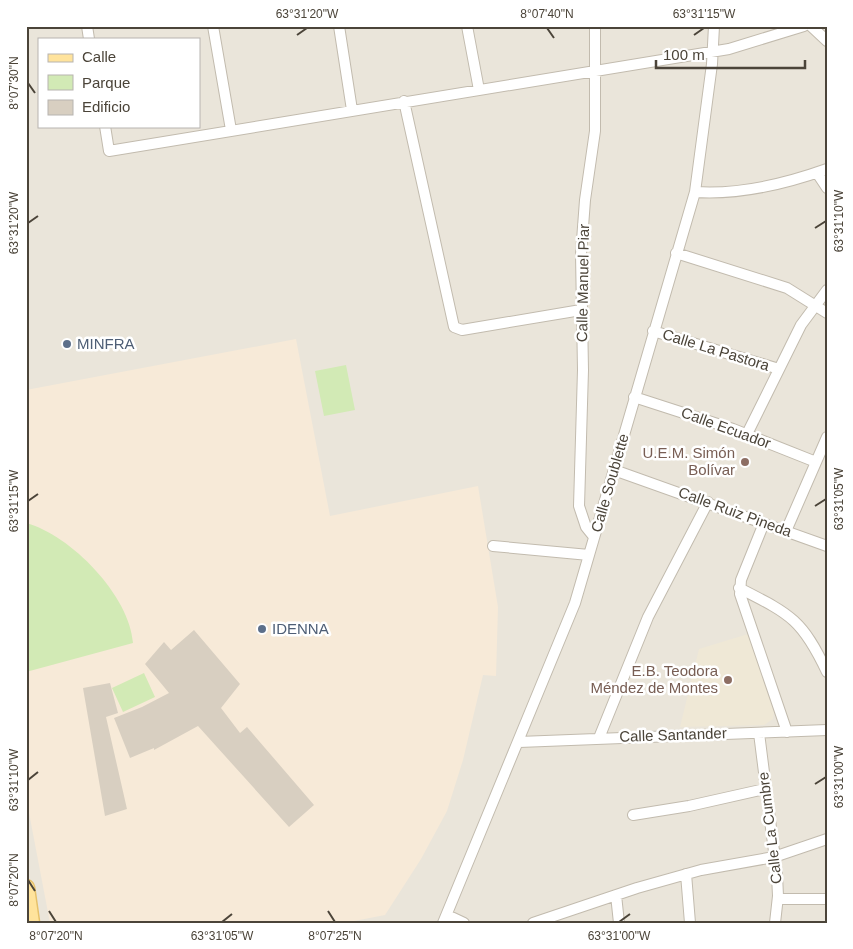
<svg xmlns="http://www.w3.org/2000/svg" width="853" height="949" font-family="Helvetica,sans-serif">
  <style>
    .residential { fill: #eae5da; fill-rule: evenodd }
    .commercial { fill: #f7ead8 }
    .education { fill: #efe8d6 }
    .green { fill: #d2eab5 }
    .building { fill: #d8cfc1 }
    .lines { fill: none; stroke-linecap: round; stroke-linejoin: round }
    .street-casing { stroke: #c2bbae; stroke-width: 12 }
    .primary-casing { stroke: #e6c16a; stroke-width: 19 }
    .street { stroke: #fff; stroke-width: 10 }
    .primary { stroke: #ffe39c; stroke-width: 16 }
    .ticks { fill: none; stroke: #4b4439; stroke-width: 2 }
    .service-dot { fill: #5c6f8a; stroke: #fff; stroke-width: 2 }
    .education-dot { fill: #8d6e63; stroke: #fff; stroke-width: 2 }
    .labels { text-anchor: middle; stroke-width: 5; stroke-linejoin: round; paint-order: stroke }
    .street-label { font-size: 15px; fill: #4b4439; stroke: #fff }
    .service-label { font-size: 15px; fill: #4e5e75; stroke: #fff; text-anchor: start }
    .education-label { font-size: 15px; fill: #785e54; stroke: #fff; text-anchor: end }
    .neatline { fill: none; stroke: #4b4439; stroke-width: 2 }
    .ticks-label { font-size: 12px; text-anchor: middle; fill: #4b4439 }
  </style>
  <rect width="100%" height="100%" fill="#f6f3ec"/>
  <path class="residential" d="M 26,26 L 827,26 L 827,923 L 26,923 ZM 39,39 L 199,39 L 199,126 L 39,126 Z"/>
  <path class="commercial" d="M 296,339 L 330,516 L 478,486 L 498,607 L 496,676 L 483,675 L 463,760 L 447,811 L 421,859 L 385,915 L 344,923 L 50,923 L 26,797 L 26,390 Z"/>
  <path class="education" d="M 748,634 L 774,712 L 773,719 L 764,725 L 680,727 L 699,649 Z"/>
  <path class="green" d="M 346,365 L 355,410 L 324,416 L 315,371 Z
    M 26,523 C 71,535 130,596 133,643 L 26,672 Z
    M 144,673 L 155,697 L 123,712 L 112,688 Z"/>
  <path class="building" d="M 194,630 L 240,684 L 221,708 L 240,733 L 247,727 L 314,805 L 289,827 L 198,726 L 154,750 L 154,748 L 130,758 L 114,718 L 142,707 L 169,693 L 145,664 L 164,642 L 171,650 Z
    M 110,683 L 118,713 L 106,717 L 127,809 L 105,816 L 83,688 Z"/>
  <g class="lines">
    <defs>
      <path id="street" d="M 87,26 L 89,39
        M 213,26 L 231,130
        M 339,26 L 352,110
        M 467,26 L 479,90
        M 811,26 L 827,41
        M 404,101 L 454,327 L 462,330 L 581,310
        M 105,126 L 109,151 L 729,49 L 804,26
        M 817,173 L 827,188
        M 695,192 C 739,195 785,184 827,169
        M 676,253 L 787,288 L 827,313
        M 653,331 L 779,369
        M 634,397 L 733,429 L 816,462
        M 747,434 L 801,325 L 827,290
        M 614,470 L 827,546
        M 764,523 L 741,580 L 740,594 L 787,732
        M 786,531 L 827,437
        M 594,537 L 586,527 L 579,506 L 583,370 L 581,254 L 585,200 L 595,131 L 595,26
        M 493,546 L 589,555
        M 739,588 C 790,614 802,619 827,672
        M 759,733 L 777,875 L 778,896 L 775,923
        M 599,738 L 648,617 L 708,502
        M 519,742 L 827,730
        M 633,815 L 689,806 L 765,789
        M 686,874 L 690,923
        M 616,895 L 619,923
        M 778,899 L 827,899
        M 447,915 L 464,923
        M 443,923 L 575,603 L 695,192 L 712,64 L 714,26
        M 533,923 L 637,888 L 701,870 L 774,857 L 827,839"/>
      <path id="primary" d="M 26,888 L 31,923"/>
    </defs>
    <use href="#street" class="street-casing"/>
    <use href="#primary" class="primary-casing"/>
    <use href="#street" class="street"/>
    <use href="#primary" class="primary"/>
  </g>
  <path class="ticks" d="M 547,28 L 554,38M 297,35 L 307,28M 694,35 L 704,28M 28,83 L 35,93M 28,223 L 38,216M 815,228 L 826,221M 28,501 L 38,494M 815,506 L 826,499M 28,780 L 38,772M 815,784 L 826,777M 28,880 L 35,891M 49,911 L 56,922M 328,911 L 335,922M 222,922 L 232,914M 619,922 L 630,914"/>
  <g class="service-dot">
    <circle cx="67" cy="344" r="5"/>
    <circle cx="262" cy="629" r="5"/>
  </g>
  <g class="education-dot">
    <circle cx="745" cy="462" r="5"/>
    <circle cx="728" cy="680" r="5"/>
  </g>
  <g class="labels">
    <g class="street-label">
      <text transform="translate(583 283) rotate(-89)" y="5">Calle Manuel Piar</text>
      <text transform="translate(716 350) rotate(17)" y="5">Calle La Pastora</text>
      <text transform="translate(726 428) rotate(20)" y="5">Calle Ecuador</text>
      <text transform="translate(610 483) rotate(-74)" y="5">Calle Soublette</text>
      <text transform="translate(735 512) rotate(20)" y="5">Calle Ruiz Pineda</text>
      <text transform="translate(673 735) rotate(-2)" y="5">Calle Santander</text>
      <text transform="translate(770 828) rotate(-97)" y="5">Calle La Cumbre</text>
    </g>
    <g class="service-label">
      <text x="77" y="349">MINFRA</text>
      <text x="272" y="634">IDENNA</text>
    </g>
    <g class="education-label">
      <text x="735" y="458">U.E.M. Simón<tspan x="735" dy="17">Bolívar</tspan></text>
      <text x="718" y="676">E.B. Teodora<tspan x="718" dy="17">Méndez de Montes</tspan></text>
    </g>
  </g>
  <rect width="853" height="949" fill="none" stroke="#ffffff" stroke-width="55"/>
  <rect x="38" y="38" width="162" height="90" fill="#ffffff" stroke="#b7b4b0"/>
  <rect x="48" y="54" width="25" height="8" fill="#ffe39c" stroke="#b7b4b0"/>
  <text x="82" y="62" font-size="15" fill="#4b4439">Calle</text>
  <rect x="48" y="75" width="25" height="15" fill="#d2eab5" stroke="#b7b4b0"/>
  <text x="82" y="88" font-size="15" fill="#4b4439">Parque</text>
  <rect x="48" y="100" width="25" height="15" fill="#d8cfc1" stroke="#b7b4b0"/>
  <text x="82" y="112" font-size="15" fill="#4b4439">Edificio</text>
  <path d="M656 60v8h149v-8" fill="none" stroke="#4b4439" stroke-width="2.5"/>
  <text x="663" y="60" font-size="15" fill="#4b4439" stroke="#ffffff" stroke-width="4" paint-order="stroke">100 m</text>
  <rect x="28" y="28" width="798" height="894" class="neatline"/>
  <g class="ticks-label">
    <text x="307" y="18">63°31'20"W</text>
    <text x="547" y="18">8°07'40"N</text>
    <text x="704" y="18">63°31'15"W</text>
    <text transform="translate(14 83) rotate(-90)" y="4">8°07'30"N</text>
    <text transform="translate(839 221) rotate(-90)" y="4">63°31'10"W</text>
    <text transform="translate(14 223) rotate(-90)" y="4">63°31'20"W</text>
    <text transform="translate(839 499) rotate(-90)" y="4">63°31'05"W</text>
    <text transform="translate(14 501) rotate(-90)" y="4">63°31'15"W</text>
    <text transform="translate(839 777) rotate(-90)" y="4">63°31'00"W</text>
    <text transform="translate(14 780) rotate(-90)" y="4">63°31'10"W</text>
    <text transform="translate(14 880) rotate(-90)" y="4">8°07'20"N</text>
    <text x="56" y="940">8°07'20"N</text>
    <text x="222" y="940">63°31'05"W</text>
    <text x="335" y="940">8°07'25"N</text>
    <text x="619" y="940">63°31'00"W</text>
  </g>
</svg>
